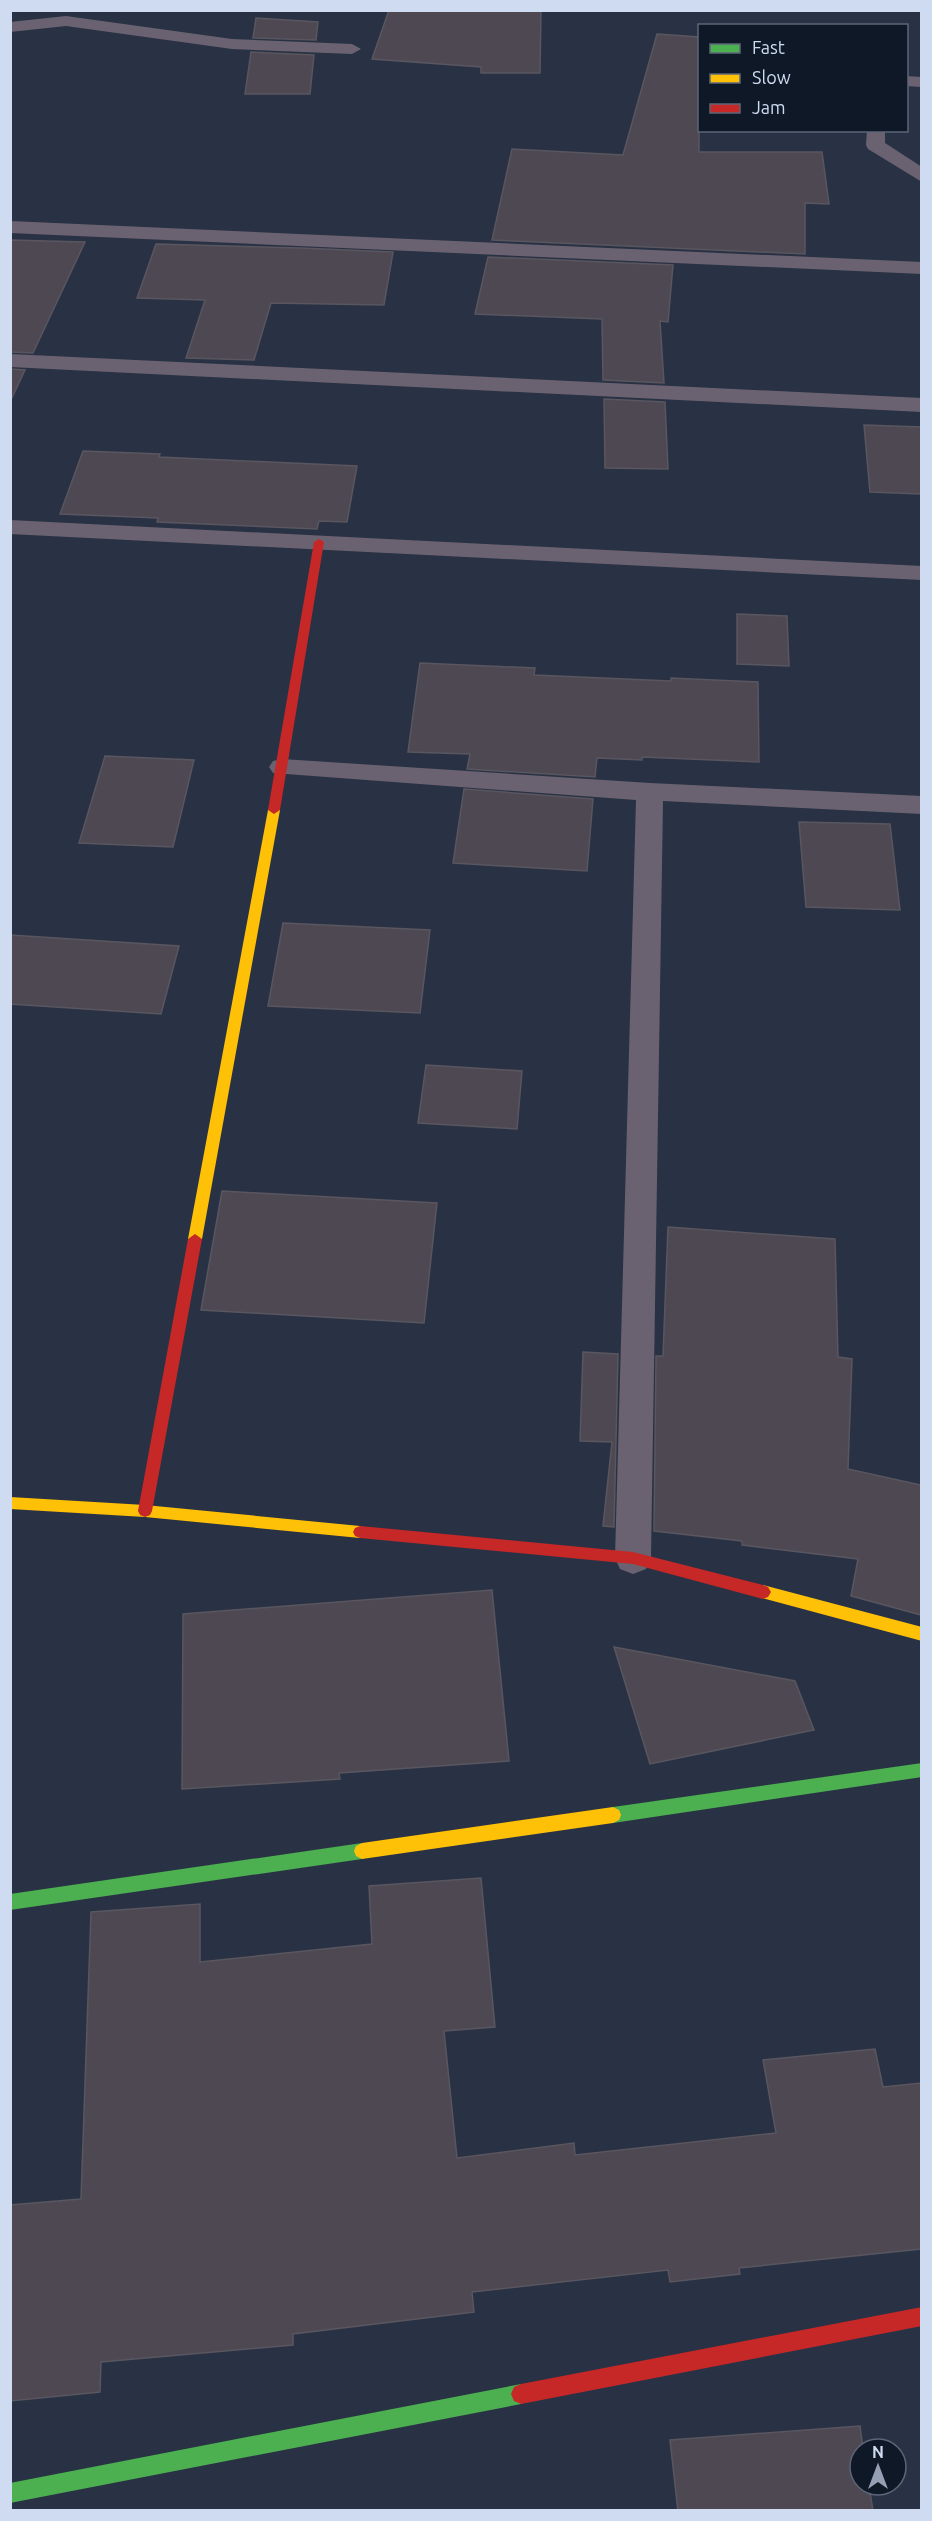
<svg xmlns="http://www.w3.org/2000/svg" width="932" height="2521" font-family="Ubuntu,sans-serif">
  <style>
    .building { fill: #4e4852; stroke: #59565f; stroke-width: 1.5 }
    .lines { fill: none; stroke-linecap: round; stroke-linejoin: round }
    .street { fill: #6b6271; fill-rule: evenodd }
    .fast { fill: #4caf50; fill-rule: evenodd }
    .slow { fill: #ffc107; fill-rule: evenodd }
    .jam { fill: #c62828; fill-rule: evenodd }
  </style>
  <rect width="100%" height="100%" fill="#293244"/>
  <path class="building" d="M 389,10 L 541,10 L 540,73 L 481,73 L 481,67 L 372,59 Z
    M 256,18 L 318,22 L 316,40 L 253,38 Z
    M 657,34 L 699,37 L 699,152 L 822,152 L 829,204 L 805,203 L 805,254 L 492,240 L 512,149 L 623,155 Z
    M 251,52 L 314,55 L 310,94 L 245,94 Z
    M 10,240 L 85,242 L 33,353 L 10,352 Z
    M 156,244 L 301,248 L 393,252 L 384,305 L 271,303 L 254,360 L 186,358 L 205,300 L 137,298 Z
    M 488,257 L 673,265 L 668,322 L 660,321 L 664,383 L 603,380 L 602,319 L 475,314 Z
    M 10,369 L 25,370 L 10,402 Z
    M 604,399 L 665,402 L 668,469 L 605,468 Z
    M 864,425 L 921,427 L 921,494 L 870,492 Z
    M 83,451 L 160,454 L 159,457 L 357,466 L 347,522 L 319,521 L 317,529 L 157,522 L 158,518 L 60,514 Z
    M 737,614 L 787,616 L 789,666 L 737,664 Z
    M 420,663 L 535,668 L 534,675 L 671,681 L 671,678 L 758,682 L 759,762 L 642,757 L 642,760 L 597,758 L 595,777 L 467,769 L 470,754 L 408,752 Z
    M 105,756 L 194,760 L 173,847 L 79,843 Z
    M 464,789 L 593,799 L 587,871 L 453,863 Z
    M 799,822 L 890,824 L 900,910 L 806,907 Z
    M 283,923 L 430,930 L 420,1013 L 268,1006 Z
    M 10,935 L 179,946 L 161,1014 L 10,1004 Z
    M 426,1065 L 522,1071 L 517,1129 L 418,1123 Z
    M 222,1191 L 437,1203 L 424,1323 L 201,1310 Z
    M 668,1227 L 835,1239 L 838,1357 L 852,1359 L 848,1469 L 921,1485 L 921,1615 L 851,1596 L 858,1559 L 742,1545 L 742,1541 L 654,1531 L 656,1356 L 663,1356 Z
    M 583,1352 L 618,1354 L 614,1527 L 603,1526 L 612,1442 L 580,1441 Z
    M 492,1590 L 509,1761 L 339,1773 L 340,1779 L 182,1789 L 183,1614 Z
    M 614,1647 L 795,1681 L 814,1730 L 650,1764 Z
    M 481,1878 L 495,2027 L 444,2031 L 457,2158 L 574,2143 L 575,2155 L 776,2133 L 763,2060 L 875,2049 L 883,2087 L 921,2083 L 921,2249 L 739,2268 L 740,2274 L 670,2282 L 668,2270 L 472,2292 L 474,2312 L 293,2334 L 293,2345 L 101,2362 L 100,2392 L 10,2401 L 10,2205 L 81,2199 L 91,1912 L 200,1904 L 200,1962 L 372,1944 L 369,1886 Z
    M 860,2426 L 863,2449 L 860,2449 L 860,2485 L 869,2485 L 873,2511 L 678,2511 L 670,2440 Z"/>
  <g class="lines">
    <path class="street" d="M 66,16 L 232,39 L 352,44 L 361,49 L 352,54 L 232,49 L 66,26 L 10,32 L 10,22 Z
      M 906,76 L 922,77 L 922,87 L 906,86 Z
      M 867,130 L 885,130 L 885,143 L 922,167 L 922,182 L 868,149 L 866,145 Z
      M 10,221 L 922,262 L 922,274 L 10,233 Z
      M 10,354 L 922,398 L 922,412 L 10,367 Z
      M 10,520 L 922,566 L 922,580 L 10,534 Z
      M 282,759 L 650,783 L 922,796 L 922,814 L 663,801 L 651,1558 L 646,1569 L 633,1574 L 620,1569 L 615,1558 L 636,800 L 273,773 L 269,767 L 273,761 Z"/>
    <path class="fast" d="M 922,1763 L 922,1777 L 613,1823 L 607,1820 L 605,1815 L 607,1810 L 613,1807 Z
      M 362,1843 L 368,1846 L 370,1851 L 368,1856 L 362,1859 L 10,1910 L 10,1894 Z
      M 521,2384 L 528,2387 L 531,2394 L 528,2401 L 521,2404 L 10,2503 L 10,2483 Z"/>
    <path class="slow" d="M 274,806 L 280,810 L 202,1239 L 195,1244 L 188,1239 L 268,810 Z
      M 10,1497 L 145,1505 L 360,1526 L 365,1528 L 367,1532 L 365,1536 L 360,1538 L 145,1517 L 10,1509 Z
      M 763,1585 L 922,1627 L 922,1641 L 758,1597 L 755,1592 L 758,1587 Z
      M 613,1807 L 619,1810 L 621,1815 L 619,1820 L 613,1823 L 362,1859 L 356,1856 L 354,1851 L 356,1846 L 362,1843 Z"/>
    <path class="jam" d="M 319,539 L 324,542 L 280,810 L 274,814 L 268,810 L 314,542 Z
      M 195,1234 L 202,1239 L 152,1511 L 150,1515 L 145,1517 L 140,1515 L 138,1511 L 188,1239 Z
      M 360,1526 L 633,1552 L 763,1585 L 768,1587 L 771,1592 L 768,1597 L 763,1599 L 633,1564 L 360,1538 L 355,1536 L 353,1532 L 355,1528 Z
      M 922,2307 L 922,2326 L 521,2404 L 514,2401 L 511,2394 L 514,2387 L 521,2384 Z"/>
  </g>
  <rect width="932" height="2521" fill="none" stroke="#cfdbf1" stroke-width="24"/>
  <rect x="698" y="24" width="210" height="108" fill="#0f1827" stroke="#5c6678" stroke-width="1.5"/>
  <rect x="710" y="44" width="30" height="9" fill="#4caf50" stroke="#5c6678" stroke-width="1.5"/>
  <text x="752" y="54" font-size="18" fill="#cfdbf1">Fast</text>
  <rect x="710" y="74" width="30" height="9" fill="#ffc107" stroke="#5c6678" stroke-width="1.5"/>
  <text x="752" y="84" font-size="18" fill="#cfdbf1">Slow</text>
  <rect x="710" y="104" width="30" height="9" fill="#c62828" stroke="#5c6678" stroke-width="1.5"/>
  <text x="752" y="114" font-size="18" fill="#cfdbf1">Jam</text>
  <g transform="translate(878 2467)"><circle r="28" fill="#0f1827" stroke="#5c6678" stroke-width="1.5"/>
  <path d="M0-4.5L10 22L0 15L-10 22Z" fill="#95a0b4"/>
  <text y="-9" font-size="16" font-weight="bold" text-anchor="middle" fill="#cfdbf1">N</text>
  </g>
</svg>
